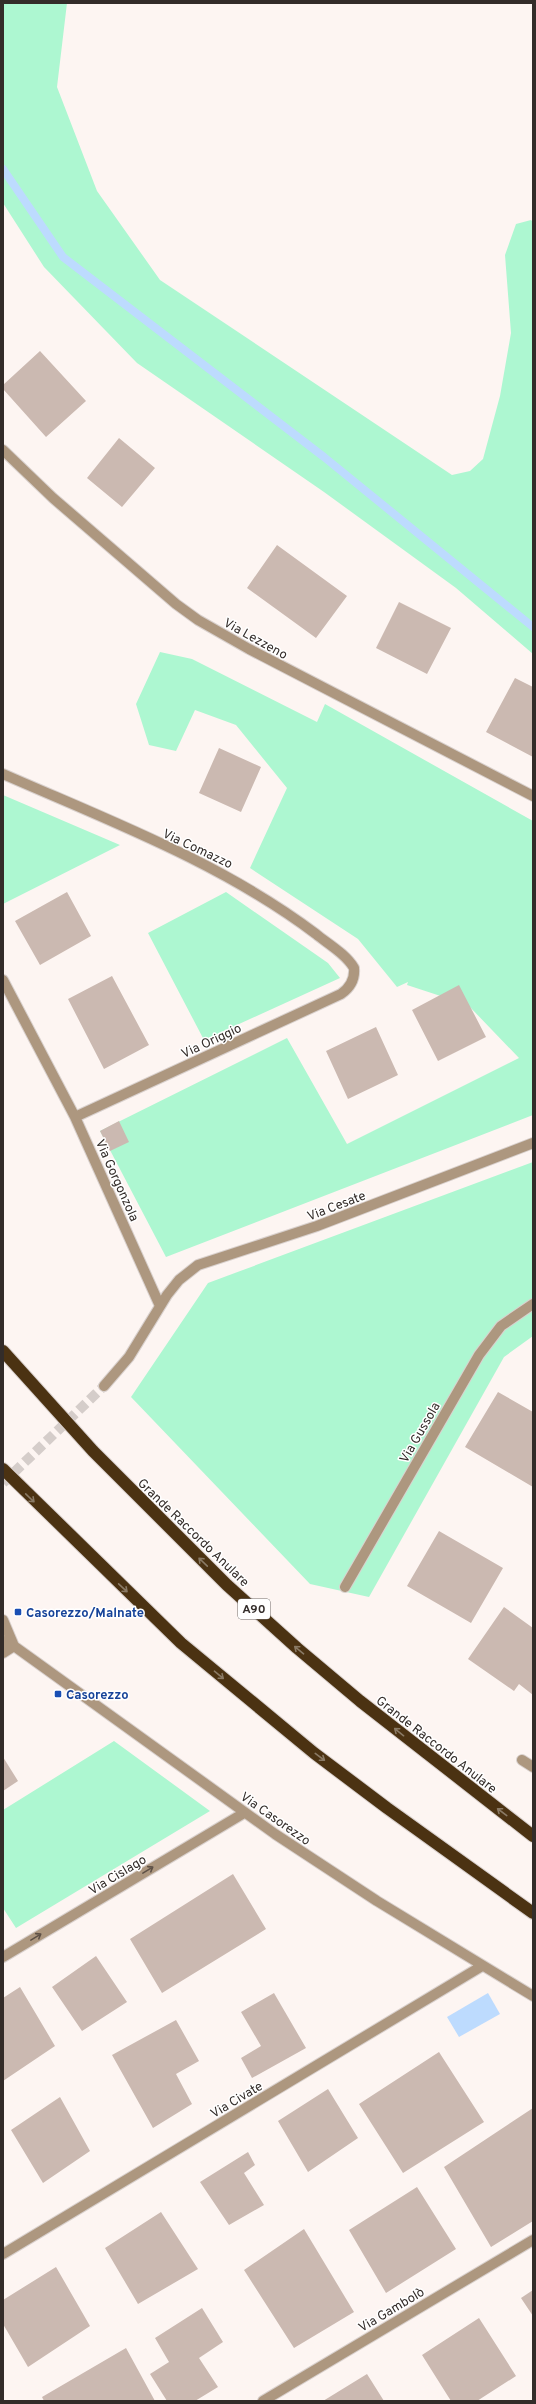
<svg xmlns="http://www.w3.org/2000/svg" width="536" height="2404" font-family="Overpass,sans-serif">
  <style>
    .green { fill: #adf7d1 }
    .water { fill: #bddbfe }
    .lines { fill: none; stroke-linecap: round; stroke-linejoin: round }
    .stream { stroke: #bddbfe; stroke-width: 8 }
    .building { fill: #cbb9b1 }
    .minor-tunnel { stroke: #d5cdca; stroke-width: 10; stroke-dasharray: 10 5; stroke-linecap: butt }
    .minor-casing { stroke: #d9d1ce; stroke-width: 12 }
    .motorway-casing { stroke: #d9d1ce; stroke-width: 14 }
    .minor { stroke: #ad977f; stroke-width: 10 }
    .motorway { stroke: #4b3212; stroke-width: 12 }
    .oneway { stroke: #8a7a65 }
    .oneway2 { stroke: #5e5147 }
    .transit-dot { fill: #1a4fb4; stroke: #fff; stroke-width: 1.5 }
    .labels { text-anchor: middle; stroke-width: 3; stroke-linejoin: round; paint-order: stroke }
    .shield { fill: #fff; stroke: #706b69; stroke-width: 1 }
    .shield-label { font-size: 12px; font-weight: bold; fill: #332c29 }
    .street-label { font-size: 13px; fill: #332c29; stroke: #fff }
    .transit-label { font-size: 13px; font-weight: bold; fill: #164399; stroke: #fff; text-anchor: start }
  </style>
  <rect width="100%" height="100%" fill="#fdf5f2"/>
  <path class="green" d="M 3,3 L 67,3 L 57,87 L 97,191 L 160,280 L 452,475 L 470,471 L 483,459 L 500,396 L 511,333 L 505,255 L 516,224 L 531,220 L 533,222 L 533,654 L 456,588 L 324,492 L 137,363 L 44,267 L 3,203 Z
    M 160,652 L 192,659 L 317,722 L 325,704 L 533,821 L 533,1115 L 166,1257 L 100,1131 L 287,1038 L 347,1144 L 519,1058 L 468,1005 L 407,985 L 408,982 L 397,987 L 358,939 L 250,868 L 287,788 L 236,725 L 195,710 L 176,751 L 149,745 L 136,704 Z
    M 3,795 L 120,845 L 3,904 Z
    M 226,892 L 328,963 L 340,978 L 204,1040 L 148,933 Z
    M 533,1162 L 533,1336 L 504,1357 L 369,1597 L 310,1584 L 131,1397 L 208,1283 Z
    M 114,1741 L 210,1811 L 16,1928 L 3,1908 L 3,1810 Z"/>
  <path class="water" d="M 488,1993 L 500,2014 L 459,2037 L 447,2017 Z"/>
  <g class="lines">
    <path class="stream" d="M 3,169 L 63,257 L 324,457 L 533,627"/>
  </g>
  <path class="building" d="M 40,351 L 86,401 L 46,437 L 3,389 L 3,385 Z
    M 119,438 L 155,468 L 122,507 L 87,478 Z
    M 277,545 L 347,596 L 316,638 L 247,588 Z
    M 399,602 L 451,628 L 427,674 L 376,648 Z
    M 515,678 L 533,687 L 533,757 L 486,732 Z
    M 219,748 L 261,767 L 241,812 L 199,793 Z
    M 67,892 L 91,936 L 40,965 L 15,921 Z
    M 112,976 L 149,1045 L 104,1069 L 68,999 Z
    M 459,985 L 486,1037 L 438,1061 L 412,1010 Z
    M 376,1027 L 398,1075 L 348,1099 L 326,1051 Z
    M 119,1121 L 129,1142 L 110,1151 L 100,1131 Z
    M 498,1392 L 533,1412 L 533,1487 L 465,1447 Z
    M 439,1531 L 503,1568 L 471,1623 L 407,1586 Z
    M 504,1607 L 533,1628 L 533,1695 L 519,1684 L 514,1691 L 468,1659 Z
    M 3,1757 L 18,1781 L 3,1791 Z
    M 233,1874 L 266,1929 L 162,1993 L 130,1939 Z
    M 96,1956 L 127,2002 L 82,2031 L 52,1987 Z
    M 20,1987 L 55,2046 L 3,2081 L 3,1998 Z
    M 274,1993 L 306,2048 L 252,2078 L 241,2058 L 261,2046 L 241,2012 Z
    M 176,2020 L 199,2061 L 176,2074 L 192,2104 L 153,2128 L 112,2055 Z
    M 439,2052 L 484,2122 L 403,2173 L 359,2104 Z
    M 328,2089 L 358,2138 L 308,2172 L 278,2121 Z
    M 60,2097 L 90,2151 L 43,2183 L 11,2130 Z
    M 533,2108 L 533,2221 L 491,2247 L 444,2167 Z
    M 248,2152 L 255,2165 L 244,2173 L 264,2205 L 229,2225 L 200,2182 Z
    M 417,2187 L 456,2249 L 386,2293 L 349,2230 Z
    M 161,2212 L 198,2269 L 138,2304 L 105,2248 Z
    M 304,2229 L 354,2312 L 294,2348 L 244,2270 Z
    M 56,2267 L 90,2326 L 28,2367 L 3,2324 L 3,2300 Z
    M 533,2290 L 533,2316 L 521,2298 Z
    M 202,2308 L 223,2342 L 199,2358 L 218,2387 L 195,2401 L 167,2401 L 150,2374 L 169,2362 L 155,2338 Z
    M 479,2318 L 516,2376 L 477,2401 L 451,2401 L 422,2355 Z
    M 126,2348 L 155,2401 L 44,2401 L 42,2397 Z
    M 367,2374 L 384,2401 L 323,2401 Z"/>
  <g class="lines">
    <path class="minor-tunnel" d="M 3,1483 L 104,1386"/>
    <defs>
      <path id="minor" d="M 3,450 L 53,498 L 176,604 L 198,620 L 249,649 L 533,796
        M 3,774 C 110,821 222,863 316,934 C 328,944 346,954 354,968 C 355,979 351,987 341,994 L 75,1117
        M 3,980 L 75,1117 L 160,1306
        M 104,1386 L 129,1357 L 167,1295 L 179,1280 L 198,1265 L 317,1226 L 533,1143
        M 345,1587 L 479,1355 L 501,1326 L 533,1304
        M 3,1620 L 14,1646
        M 3,1641 L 14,1646 L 275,1834 L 377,1901 L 533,1996
        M 3,1653 L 14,1646
        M 522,1760 L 533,1767
        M 3,1957 L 244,1813
        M 3,2254 L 482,1966
        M 263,2401 L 533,2240"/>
      <path id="motorway" d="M 3,1351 L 93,1451 L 227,1585 L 297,1648 L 360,1701 L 533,1836
        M 3,1469 L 181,1643 L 314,1753 L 387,1808 L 533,1913"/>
    </defs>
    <use href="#minor" class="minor-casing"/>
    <use href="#motorway" class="motorway-casing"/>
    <use href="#minor" class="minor"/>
    <use href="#motorway" class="motorway"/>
  </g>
  <defs><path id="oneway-shaft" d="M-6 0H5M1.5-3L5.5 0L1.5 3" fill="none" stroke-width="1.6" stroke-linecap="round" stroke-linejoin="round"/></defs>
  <g class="oneway">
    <use href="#oneway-shaft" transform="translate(30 1498) rotate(44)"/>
    <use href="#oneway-shaft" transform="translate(203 1562) rotate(-136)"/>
    <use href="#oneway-shaft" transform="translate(123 1588) rotate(43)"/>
    <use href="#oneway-shaft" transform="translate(299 1650) rotate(-140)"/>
    <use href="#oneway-shaft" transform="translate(219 1675) rotate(40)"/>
    <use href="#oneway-shaft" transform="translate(399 1732) rotate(-141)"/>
    <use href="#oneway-shaft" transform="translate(320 1757) rotate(37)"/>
    <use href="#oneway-shaft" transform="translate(502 1812) rotate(-143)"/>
  </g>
  <g class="oneway2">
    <use href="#oneway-shaft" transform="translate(148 1870) rotate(-31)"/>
    <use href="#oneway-shaft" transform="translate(36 1937) rotate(-31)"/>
  </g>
  <g class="transit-dot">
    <rect x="14" y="1608" width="8" height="8" rx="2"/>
    <rect x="54" y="1690" width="8" height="8" rx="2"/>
  </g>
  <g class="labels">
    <rect class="shield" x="238" y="1599" width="32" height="20" rx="3"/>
    <g class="shield-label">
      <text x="254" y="1613">A90</text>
    </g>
    <g class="street-label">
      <text transform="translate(256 638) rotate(29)" y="5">Via Lezzeno</text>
      <text transform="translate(198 848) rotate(25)" y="5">Via Comazzo</text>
      <text transform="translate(211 1040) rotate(-25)" y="5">Via Origgio</text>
      <text transform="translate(118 1180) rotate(66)" y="5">Via Gorgonzola</text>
      <text transform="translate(336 1205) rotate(-21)" y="5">Via Cesate</text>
      <text transform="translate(419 1432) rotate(-60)" y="5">Via Gussola</text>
      <text transform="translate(194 1532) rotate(44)" y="5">Grande Raccordo Anulare</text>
      <text transform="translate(437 1744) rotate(38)" y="5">Grande Raccordo Anulare</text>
      <text transform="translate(276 1818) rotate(35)" y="5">Via Casorezzo</text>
      <text transform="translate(117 1874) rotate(-31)" y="5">Via Cislago</text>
      <text transform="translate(236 2099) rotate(-31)" y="5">Via Civate</text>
      <text transform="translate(391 2309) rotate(-31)" y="5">Via Gambolò</text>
    </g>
    <g class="transit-label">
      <text x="26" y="1617">Casorezzo/Malnate</text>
      <text x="66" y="1699">Casorezzo</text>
    </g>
  </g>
  <rect width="536" height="2404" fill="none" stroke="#332c29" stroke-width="8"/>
</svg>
